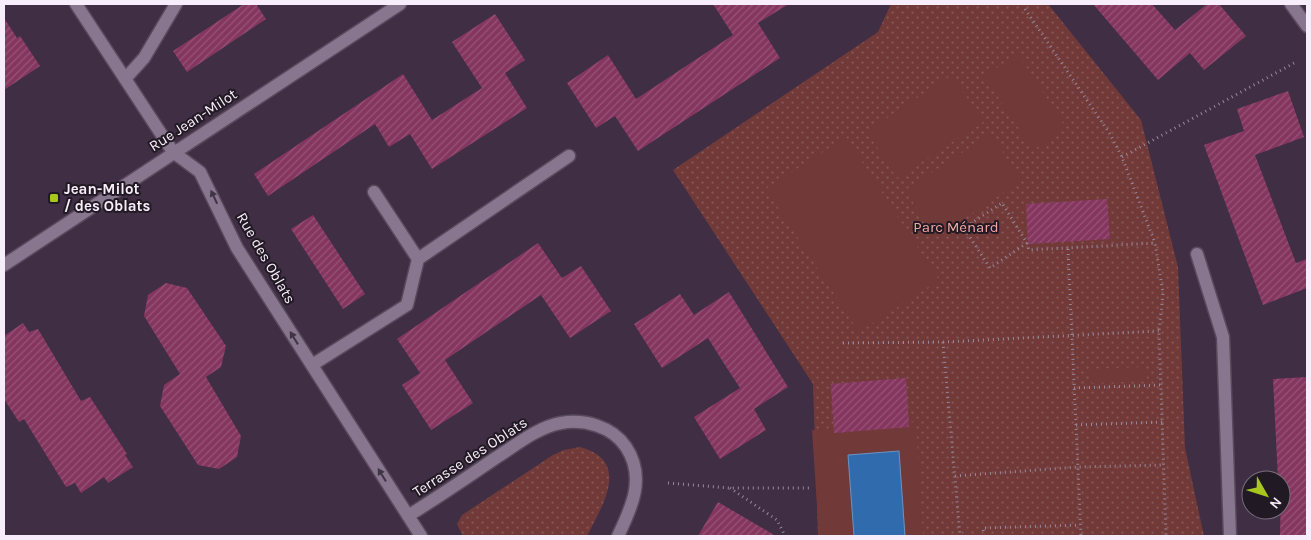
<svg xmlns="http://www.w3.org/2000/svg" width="1311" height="540" font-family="Karla,sans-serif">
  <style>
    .park { fill: url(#park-dots) }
    .garden { fill: #713a38 }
    .water { fill: #306cad; stroke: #6c93c4 }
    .building { fill: url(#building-hatch) }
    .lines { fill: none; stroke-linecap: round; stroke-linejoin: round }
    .minor-casing { stroke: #584a5c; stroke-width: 15 }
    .path { stroke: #97899b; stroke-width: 3; stroke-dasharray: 1 4; stroke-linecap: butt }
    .minor { stroke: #88758e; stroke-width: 12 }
    .oneway { fill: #403544 }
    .poi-dot { fill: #a7c71e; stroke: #211a24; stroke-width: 2 }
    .labels { text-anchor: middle; stroke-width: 4; stroke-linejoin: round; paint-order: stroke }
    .street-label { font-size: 15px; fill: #f8edfb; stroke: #211a24 }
    .poi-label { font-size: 15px; font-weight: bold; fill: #f8edfb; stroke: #211a24; text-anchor: start }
    .park-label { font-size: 15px; fill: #f3a8a4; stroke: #211a24 }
  </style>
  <defs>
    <pattern id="park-dots" width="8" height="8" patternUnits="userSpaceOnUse" patternTransform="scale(1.25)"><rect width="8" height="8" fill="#713a38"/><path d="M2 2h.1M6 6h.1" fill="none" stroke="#865756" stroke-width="1.8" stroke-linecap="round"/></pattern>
    <pattern id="building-hatch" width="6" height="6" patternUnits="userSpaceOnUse" patternTransform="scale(1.25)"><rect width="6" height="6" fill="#85365f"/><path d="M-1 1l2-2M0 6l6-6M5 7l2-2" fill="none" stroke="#975377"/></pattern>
  </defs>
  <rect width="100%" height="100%" fill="#3f2e44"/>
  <path class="park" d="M 891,4 L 1048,4 L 1141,120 L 1178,267 L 1185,448 L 1204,536 L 818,536 L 813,384 L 673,170 L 878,32 Z
    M 580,447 C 632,461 602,506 587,536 L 463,536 L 457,524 L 462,515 L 553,455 L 564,450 Z"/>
  <path class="garden" d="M 1018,54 L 1066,128 L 1033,150 L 984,76 Z
    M 952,75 L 983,122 L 897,178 L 867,131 Z
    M 991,134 L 1021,181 L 936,237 L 905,190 Z
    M 846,137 L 939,280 L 859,332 L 766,189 Z
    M 1146,367 L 1147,381 L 1092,383 L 1091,369 Z
    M 916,422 L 923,536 L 819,536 L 812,430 L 834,428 L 834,433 L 909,427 L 909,423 Z"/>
  <path class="water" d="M 899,451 L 905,536 L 854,536 L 848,455 Z"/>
  <path class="building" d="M 244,4 L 256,4 L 266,19 L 187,72 L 173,51 Z
    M 713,4 L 789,4 L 758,23 L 780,58 L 638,151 L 615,116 L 596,128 L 567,83 L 608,55 L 636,99 L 733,35 Z
    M 1093,4 L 1152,4 L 1175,30 L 1207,4 L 1219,4 L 1246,36 L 1204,70 L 1190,53 L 1158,80 Z
    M 495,14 L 525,60 L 505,73 L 527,108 L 432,169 L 410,134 L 389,147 L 375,124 L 268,196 L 254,174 L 403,74 L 432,120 L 482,88 L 452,42 Z
    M 4,18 L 17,38 L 20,36 L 40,66 L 4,90 Z
    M 1288,91 L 1304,137 L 1255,155 L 1296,263 L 1307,259 L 1307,288 L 1263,305 L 1204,145 L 1244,131 L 1237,109 Z
    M 1107,199 L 1110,239 L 1028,244 L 1026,204 Z
    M 313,215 L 365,294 L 343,309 L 291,229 Z
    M 538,243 L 562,278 L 581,266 L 611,311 L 570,338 L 541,295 L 445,360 L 473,403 L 431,430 L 402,385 L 420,373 L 397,339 Z
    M 166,283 L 187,288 L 226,346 L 221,367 L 206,377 L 241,436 L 237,457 L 219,469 L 198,465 L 160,406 L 164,385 L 180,374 L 144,316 L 148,295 Z
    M 729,292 L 788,387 L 754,409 L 766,430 L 720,459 L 694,417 L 740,388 L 723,362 L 708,338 L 662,368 L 634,324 L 680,294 L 694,315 Z
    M 23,323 L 29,332 L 38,329 L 81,401 L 90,397 L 127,454 L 125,455 L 133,467 L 108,483 L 104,477 L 81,493 L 75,483 L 66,487 L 24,419 L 19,422 L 4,399 L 4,336 Z
    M 1307,377 L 1307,536 L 1280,536 L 1281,480 L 1278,480 L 1273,379 Z
    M 906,378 L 909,427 L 834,433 L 831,384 Z
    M 718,502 L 776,536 L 698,536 Z"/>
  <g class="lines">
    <defs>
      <path id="minor" d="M 76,4 L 173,152 L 200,172 L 237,248 L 421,536
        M 1291,4 L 1307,26
        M 125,79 L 144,58 L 176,4
        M 1197,254 L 1223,337 L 1230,536
        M 418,259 L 569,156
        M 4,265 L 400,4
        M 312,365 L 407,305 L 418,259 L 374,192
        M 408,516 C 438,497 468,477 497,457 C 516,445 538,427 561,423 C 584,419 612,426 626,447 C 646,477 632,507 618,536"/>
    </defs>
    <use href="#minor" class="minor-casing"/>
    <path class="path" d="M 1025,9 L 1110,134 L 1122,157 L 1155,243
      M 1122,157 L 1296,62
      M 1027,243 L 990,268 L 964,228 L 1002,203 L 1027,243 L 1029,250 L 1155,243 L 1163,293 L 1159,331 L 1166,536
      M 1068,249 L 1081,536
      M 943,342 L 960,536
      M 843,343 L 943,342 L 1159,331
      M 1074,388 L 1161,385
      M 1076,425 L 1162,422
      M 955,476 L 1078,467 L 1164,465
      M 668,483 L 729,488 L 812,488
      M 730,488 L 777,520 L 785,536
      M 984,536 L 983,528 L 1080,525"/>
    <use href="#minor" class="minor"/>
  </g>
  <defs><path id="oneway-solid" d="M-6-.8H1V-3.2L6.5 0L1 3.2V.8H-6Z" transform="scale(1.25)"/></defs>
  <g class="oneway">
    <use href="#oneway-solid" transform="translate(214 197) rotate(-115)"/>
    <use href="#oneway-solid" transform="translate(294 338) rotate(-122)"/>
    <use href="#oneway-solid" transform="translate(382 475) rotate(-122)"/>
  </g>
  <rect class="poi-dot" x="49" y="193" width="10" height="10" rx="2.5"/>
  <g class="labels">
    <g class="street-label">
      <text transform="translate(193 120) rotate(-33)" y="5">Rue Jean-Milot</text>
      <text transform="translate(266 258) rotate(60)" y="5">Rue des Oblats</text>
      <text transform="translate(470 457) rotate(-33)" y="5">Terrasse des Oblats</text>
    </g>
    <g class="poi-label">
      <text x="64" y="194">Jean-Milot<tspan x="64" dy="17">/ des Oblats</tspan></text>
    </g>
    <g class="park-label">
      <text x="956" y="232">Parc Ménard</text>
    </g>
  </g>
  <rect width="1311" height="540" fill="none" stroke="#f8edfb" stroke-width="10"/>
  <g transform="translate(1266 495) rotate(129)"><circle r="24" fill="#211a24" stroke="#776e7a"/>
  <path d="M0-4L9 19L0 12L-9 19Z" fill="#a7c71e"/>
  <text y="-8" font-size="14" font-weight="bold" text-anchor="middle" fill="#f8edfb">N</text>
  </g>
</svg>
